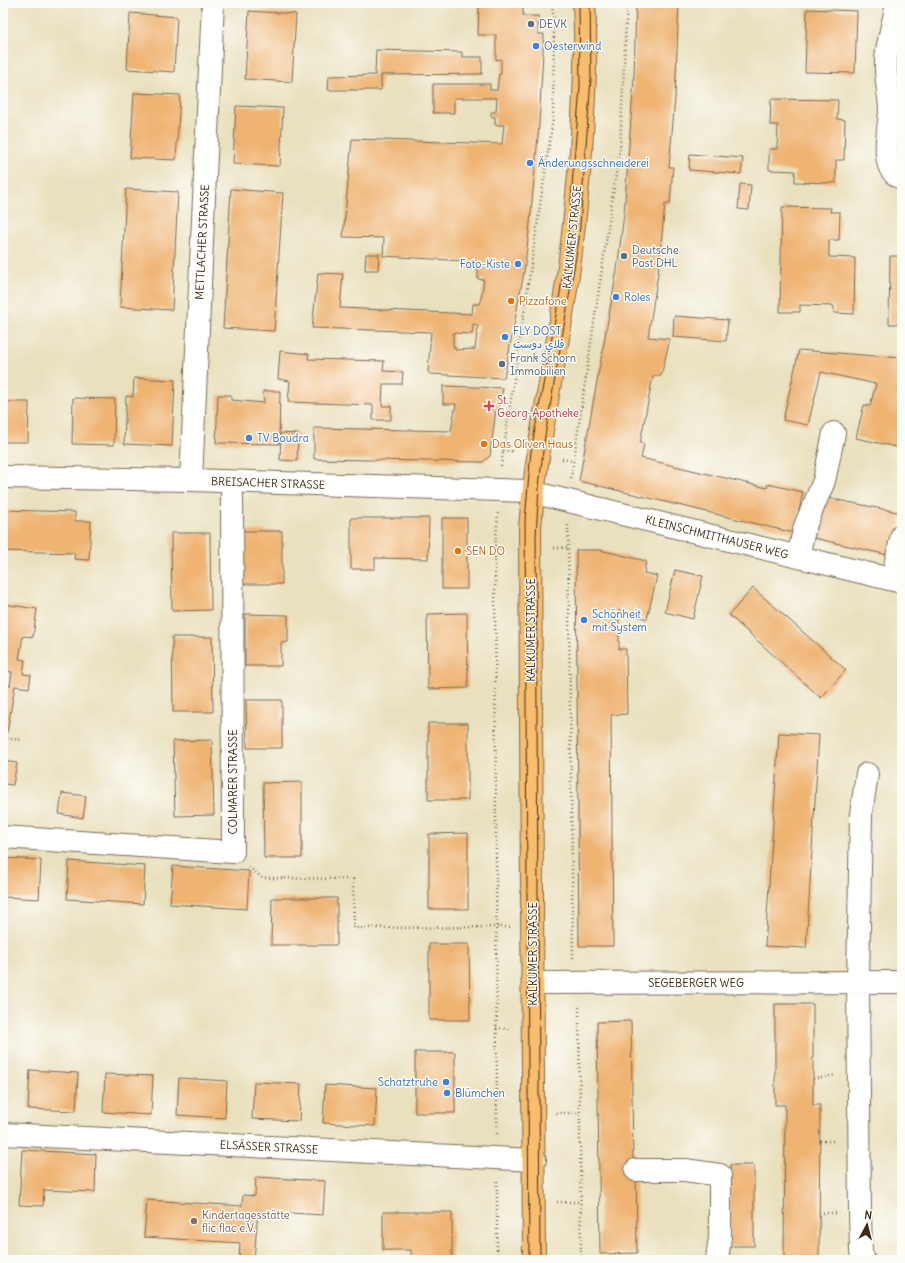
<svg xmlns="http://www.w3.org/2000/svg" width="905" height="1263" font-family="Delius,'Playpen Sans Arabic',sans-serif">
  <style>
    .building { fill: #efb372; fill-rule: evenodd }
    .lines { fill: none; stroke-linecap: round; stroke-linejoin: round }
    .minor-casing { stroke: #786a56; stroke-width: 24 }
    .major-casing { stroke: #786a56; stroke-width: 24 }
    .path { stroke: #786a56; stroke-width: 2.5; stroke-dasharray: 1 3; stroke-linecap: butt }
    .minor { stroke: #fff; stroke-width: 22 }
    .major { stroke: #f9be6d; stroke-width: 22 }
    .tram { stroke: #3b2a1e; stroke-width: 1 }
    .service-dot { fill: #5c6f8a; stroke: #fdfcf7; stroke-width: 1.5 }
    .shop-dot { fill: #3f7fe0; stroke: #fdfcf7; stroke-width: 1.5 }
    .food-dot { fill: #e8710a; stroke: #fdfcf7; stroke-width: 1.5 }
    .health-dot { fill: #e0444e; stroke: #fdfcf7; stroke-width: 1.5 }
    .education-dot { fill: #8d6e63; stroke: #fdfcf7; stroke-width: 1.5 }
    .labels { text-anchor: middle; stroke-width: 3; stroke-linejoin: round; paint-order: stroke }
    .service-label { font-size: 11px; fill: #4e5e75; stroke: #fdfcf7; text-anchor: start }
    .shop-label { font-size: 11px; fill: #366cbe; stroke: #fdfcf7; text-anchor: start }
    .street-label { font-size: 11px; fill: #3b2a1e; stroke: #fdfcf7 }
    .food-label { font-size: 11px; fill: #c56008; stroke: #fdfcf7; text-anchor: start }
    .health-label { font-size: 11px; fill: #be3a42; stroke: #fdfcf7; text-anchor: start }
    .education-label { font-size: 11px; fill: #785e54; stroke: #fdfcf7; text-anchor: start }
  </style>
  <rect width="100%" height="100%" fill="#fdfcf7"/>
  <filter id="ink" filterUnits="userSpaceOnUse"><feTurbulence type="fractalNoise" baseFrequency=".025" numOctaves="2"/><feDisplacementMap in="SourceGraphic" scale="8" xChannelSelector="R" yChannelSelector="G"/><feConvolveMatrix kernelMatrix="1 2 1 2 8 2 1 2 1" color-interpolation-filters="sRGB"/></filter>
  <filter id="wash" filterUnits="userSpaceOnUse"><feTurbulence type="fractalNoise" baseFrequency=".012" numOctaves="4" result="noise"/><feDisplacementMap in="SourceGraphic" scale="16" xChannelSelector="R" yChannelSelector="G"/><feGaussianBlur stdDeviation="0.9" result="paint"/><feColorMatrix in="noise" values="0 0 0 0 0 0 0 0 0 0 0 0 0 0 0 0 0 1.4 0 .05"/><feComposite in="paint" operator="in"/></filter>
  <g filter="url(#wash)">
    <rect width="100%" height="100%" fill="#e9e0bd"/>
    <g id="blocks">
      <path class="building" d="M 479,3 L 523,3 L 523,16 L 539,16 L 538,34 L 544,34 L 539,125 L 530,223 L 524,272 L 504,378 L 430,374 L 428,372 L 431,332 L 312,328 L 318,273 L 343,274 L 340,308 L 472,314 L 473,304 L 480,304 L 484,280 L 478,279 L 478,269 L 465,267 L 465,261 L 383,256 L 384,238 L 343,237 L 352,139 L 502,144 L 504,125 L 495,125 L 495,117 L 491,117 L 491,112 L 496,112 L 497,98 L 454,98 L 454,113 L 433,113 L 433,84 L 490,84 L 490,90 L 497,90 L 499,74 L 501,74 L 501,59 L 496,60 L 496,35 L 478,35 ZM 473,324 L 478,325 L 475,349 L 455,350 L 455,347 L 453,347 L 453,333 L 472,334 Z
        M 636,3 L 679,3 L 675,98 L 669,167 L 673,167 L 670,204 L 665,204 L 658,274 L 648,337 L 670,339 L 661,376 L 653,376 L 640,443 L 644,444 L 641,458 L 767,488 L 768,484 L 803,492 L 794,533 L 579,481 L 617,270 L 624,214 L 634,78 Z
        M 807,9 L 857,11 L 855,73 L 805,72 Z
        M 249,11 L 296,14 L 292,82 L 245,79 Z
        M 130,13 L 177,17 L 174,72 L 127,69 Z
        M 376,50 L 462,52 L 462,57 L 482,57 L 482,74 L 381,75 L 381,90 L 328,90 L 329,76 L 375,75 Z
        M 134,93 L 180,95 L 176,160 L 130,158 Z
        M 771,99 L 838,100 L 837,119 L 845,120 L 844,160 L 836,160 L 836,183 L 795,182 L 795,171 L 769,170 L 769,149 L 777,149 L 778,125 L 770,125 Z
        M 236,106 L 283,108 L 280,166 L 233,164 Z
        M 690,154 L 743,158 L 741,174 L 689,170 Z
        M 740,184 L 751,185 L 749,210 L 738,209 Z
        M 126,189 L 178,192 L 172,310 L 120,307 Z
        M 231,189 L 283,193 L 274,331 L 223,328 Z
        M 782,207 L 831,208 L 830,212 L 840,212 L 839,240 L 829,240 L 829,257 L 855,258 L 854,314 L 834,313 L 834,306 L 800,305 L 800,312 L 780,312 Z
        M 366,254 L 379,254 L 378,270 L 365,270 Z
        M 890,256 L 902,256 L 902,324 L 889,324 Z
        M 674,316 L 728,320 L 726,341 L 673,337 Z
        M 799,350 L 902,358 L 901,448 L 856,438 L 864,405 L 870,406 L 876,384 L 821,372 L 808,425 L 783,420 Z
        M 280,351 L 309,354 L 308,359 L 384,361 L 383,371 L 403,372 L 402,384 L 383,384 L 382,406 L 391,406 L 391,420 L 373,420 L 373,405 L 288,402 L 290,381 L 278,379 Z
        M 134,378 L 175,380 L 172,446 L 124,444 L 126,396 L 133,397 Z
        M 443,386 L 503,388 L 499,407 L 496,409 L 490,456 L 483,462 L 314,459 L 314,428 L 451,431 L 456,404 L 443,404 Z
        M 263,391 L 280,391 L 279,444 L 216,443 L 218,395 L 231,395 L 231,400 L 264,403 Z
        M 73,398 L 115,399 L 114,445 L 72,444 Z
        M 3,402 L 29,402 L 28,442 L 3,442 Z
        M 281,433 L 298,434 L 297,461 L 280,460 Z
        M 823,497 L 902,513 L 892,556 L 814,538 Z
        M 3,510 L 75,512 L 75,521 L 91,521 L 89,560 L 74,559 L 75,553 L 3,551 Z
        M 351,518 L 429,518 L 428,559 L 375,558 L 375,569 L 351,569 Z
        M 442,518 L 467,518 L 467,589 L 442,589 Z
        M 243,531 L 282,531 L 282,584 L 243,584 Z
        M 171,533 L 210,533 L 211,610 L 172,611 Z
        M 576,550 L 600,550 L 646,561 L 644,573 L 657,576 L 647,619 L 619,610 L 619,649 L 626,649 L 627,714 L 611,715 L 613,946 L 579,946 Z
        M 675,570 L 703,576 L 693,619 L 665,612 Z
        M 753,588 L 846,670 L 821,698 L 729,615 Z
        M 3,604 L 37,609 L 33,637 L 23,636 L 19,659 L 25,660 L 23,674 L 31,675 L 29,688 L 15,686 L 7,732 L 3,732 L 3,685 L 10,686 L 12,672 L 3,671 Z
        M 467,613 L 468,688 L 428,689 L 427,614 Z
        M 245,614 L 288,615 L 288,642 L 281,643 L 281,666 L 245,666 Z
        M 172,637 L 212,637 L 213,712 L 173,712 Z
        M 246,700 L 282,700 L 282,748 L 247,748 Z
        M 428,723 L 468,723 L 468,800 L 428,800 Z
        M 779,733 L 819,735 L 806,948 L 765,946 Z
        M 212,740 L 214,815 L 175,816 L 173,741 Z
        M 3,761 L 17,763 L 13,785 L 3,784 Z
        M 302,782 L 302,858 L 264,858 L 263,783 Z
        M 62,793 L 86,796 L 83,818 L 59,814 Z
        M 468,833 L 468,909 L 429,909 L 429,834 Z
        M 3,858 L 41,860 L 39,899 L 3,897 Z
        M 69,861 L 145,866 L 143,904 L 67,899 Z
        M 173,866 L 249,871 L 247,909 L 170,904 Z
        M 272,898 L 337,898 L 337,945 L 271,945 Z
        M 429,944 L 469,944 L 470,1020 L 429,1020 Z
        M 775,1004 L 813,1004 L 813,1105 L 820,1105 L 819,1260 L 784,1260 L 785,1105 L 775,1105 Z
        M 631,1021 L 633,1161 L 636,1161 L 637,1253 L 600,1254 L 597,1022 Z
        M 415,1052 L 455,1052 L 455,1113 L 415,1113 Z
        M 30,1070 L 78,1073 L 76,1111 L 28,1109 Z
        M 105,1074 L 153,1076 L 151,1115 L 103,1112 Z
        M 179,1078 L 227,1081 L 225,1118 L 177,1115 Z
        M 254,1082 L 301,1084 L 299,1121 L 252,1119 Z
        M 325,1085 L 377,1088 L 375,1126 L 323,1123 Z
        M 22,1150 L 96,1154 L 95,1192 L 44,1190 L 43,1206 L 19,1205 Z
        M 730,1165 L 754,1165 L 754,1246 L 730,1246 Z
        M 256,1177 L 325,1181 L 323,1215 L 258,1211 L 254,1260 L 239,1260 L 240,1243 L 144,1237 L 147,1200 L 242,1206 L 243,1195 L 255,1196 Z
        M 383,1212 L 452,1212 L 452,1260 L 411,1260 L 411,1250 L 383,1250 Z"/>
    </g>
  </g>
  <g filter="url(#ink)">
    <use href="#blocks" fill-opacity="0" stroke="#786a56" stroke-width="1"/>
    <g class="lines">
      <defs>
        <path id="minor" d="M 897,3 C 894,22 887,41 886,60 C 885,77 889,93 890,108 C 890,128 877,170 902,178
          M 3,477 L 191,480 L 527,491 L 902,582
          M 191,480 L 213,3
          M 798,556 L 805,526 L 824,481 L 834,433
          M 892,579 L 902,535
          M 3,837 L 233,852 L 232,482
          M 533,983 L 902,982
          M 3,1134 L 535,1160
          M 636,1170 L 685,1170 L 720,1175 L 720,1237 L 717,1260
          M 864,1260 L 861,1252 L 860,1212 L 858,982 L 861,814 L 867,774"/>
        <path id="major" d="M 534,1260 L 530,528 C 536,447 554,369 566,289 C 573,243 577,197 581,151 C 584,101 587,52 584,3"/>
      </defs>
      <use href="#minor" class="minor-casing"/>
      <use href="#major" class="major-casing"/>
      <path class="path" d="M 503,450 L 515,452
        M 562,459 L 573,461
        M 501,466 L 553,119 L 554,24 L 552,3
        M 571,478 L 620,147 L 627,3
        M 568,525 L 573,960
        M 495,548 L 507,548
        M 554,548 L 567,548
        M 3,738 L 21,740
        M 249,867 L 262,878 L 353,879 L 354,928 L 510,927
        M 579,1007 L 581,1260
        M 496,1028 L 509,1029
        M 813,1079 L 836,1075
        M 556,1113 L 580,1113
        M 497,1134 L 495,548 L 498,513
        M 820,1141 L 835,1141
        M 497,1181 L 497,1260
        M 557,1202 L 580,1202
        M 819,1213 L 837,1213"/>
      <use href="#minor" class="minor"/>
      <use href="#major" class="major"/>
      <path class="tram" d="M 529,1260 L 525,520 L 531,451 L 560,293 L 568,236 L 580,87 L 579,3
        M 540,1260 L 536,535 L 539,487 L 544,442 L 579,239 L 591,79 L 590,3"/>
    </g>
  </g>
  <g class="service-dot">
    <circle cx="531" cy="24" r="4"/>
    <circle cx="624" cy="256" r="4"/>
    <circle cx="502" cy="364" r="4"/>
  </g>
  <g class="shop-dot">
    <circle cx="536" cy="46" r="4"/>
    <circle cx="530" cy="163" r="4"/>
    <circle cx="518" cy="264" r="4"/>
    <circle cx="616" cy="297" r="4"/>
    <circle cx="505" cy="337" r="4"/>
    <circle cx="249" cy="438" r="4"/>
    <circle cx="584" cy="620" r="4"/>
    <circle cx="446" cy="1082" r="4"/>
    <circle cx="447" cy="1093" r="4"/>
  </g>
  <g class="food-dot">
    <circle cx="511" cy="301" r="4"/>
    <circle cx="484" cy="444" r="4"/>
    <circle cx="458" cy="551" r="4"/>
  </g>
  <path class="health-dot" d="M487 400h4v4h4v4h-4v4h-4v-4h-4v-4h4z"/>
  <circle class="education-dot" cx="194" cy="1221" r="4"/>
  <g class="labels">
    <g class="service-label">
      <text x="539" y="28">DEVK</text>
      <text x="632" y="254">Deutsche<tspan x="632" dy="13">Post DHL</tspan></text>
      <text x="510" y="362">Frank Schorn<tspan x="510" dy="13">Immobilien</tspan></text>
    </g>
    <g class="shop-label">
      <text x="544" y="50">Oesterwind</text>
      <text x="538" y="167">Änderungsschneiderei</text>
      <text x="510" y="268" text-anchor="end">Foto-Kiste</text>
      <text x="624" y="301">Roles</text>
      <text x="513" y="335">FLY DOST<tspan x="513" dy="13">فلاي دوست</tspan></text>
      <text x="257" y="442">TV Boudra</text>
      <text x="592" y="618">Schönheit<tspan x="592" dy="13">mit System</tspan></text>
      <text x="438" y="1086" text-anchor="end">Schatztruhe</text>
      <text x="455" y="1097">Blümchen</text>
    </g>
    <g class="street-label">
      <text transform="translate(572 237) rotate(-84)" y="4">KALKUMER STRASSE</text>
      <text transform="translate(202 242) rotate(-87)" y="4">METTLACHER STRASSE</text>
      <text transform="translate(268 483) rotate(2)" y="4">BREISACHER STRASSE</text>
      <text transform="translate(717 537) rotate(14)" y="4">KLEINSCHMITTHAUSER WEG</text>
      <text transform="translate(531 630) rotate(-90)" y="4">KALKUMER STRASSE</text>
      <text transform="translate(233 782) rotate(-90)" y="4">COLMARER STRASSE</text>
      <text transform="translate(533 954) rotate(-90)" y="4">KALKUMER STRASSE</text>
      <text x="696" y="987">SEGEBERGER WEG</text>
      <text transform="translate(269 1147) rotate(3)" y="4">ELSÄSSER STRASSE</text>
    </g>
    <g class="food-label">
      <text x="519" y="305">Pizzafone</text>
      <text x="492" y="448">Das Oliven Haus</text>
      <text x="466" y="555">SEN DO</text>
    </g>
    <g class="health-label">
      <text x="497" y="404">St.<tspan x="497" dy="13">Georg-Apotheke</tspan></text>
    </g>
    <g class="education-label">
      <text x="202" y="1219">Kindertagesstätte<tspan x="202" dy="13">flic flac e.V.</tspan></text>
    </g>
  </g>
  <rect width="905" height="1263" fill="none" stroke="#fdfcf7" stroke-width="16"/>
  <g transform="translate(867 1225) rotate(7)" stroke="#fdfcf7" stroke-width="3" paint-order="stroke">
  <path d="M0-3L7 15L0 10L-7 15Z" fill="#3b2a1e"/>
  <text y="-6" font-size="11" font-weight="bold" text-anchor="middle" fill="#3b2a1e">N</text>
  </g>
</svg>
